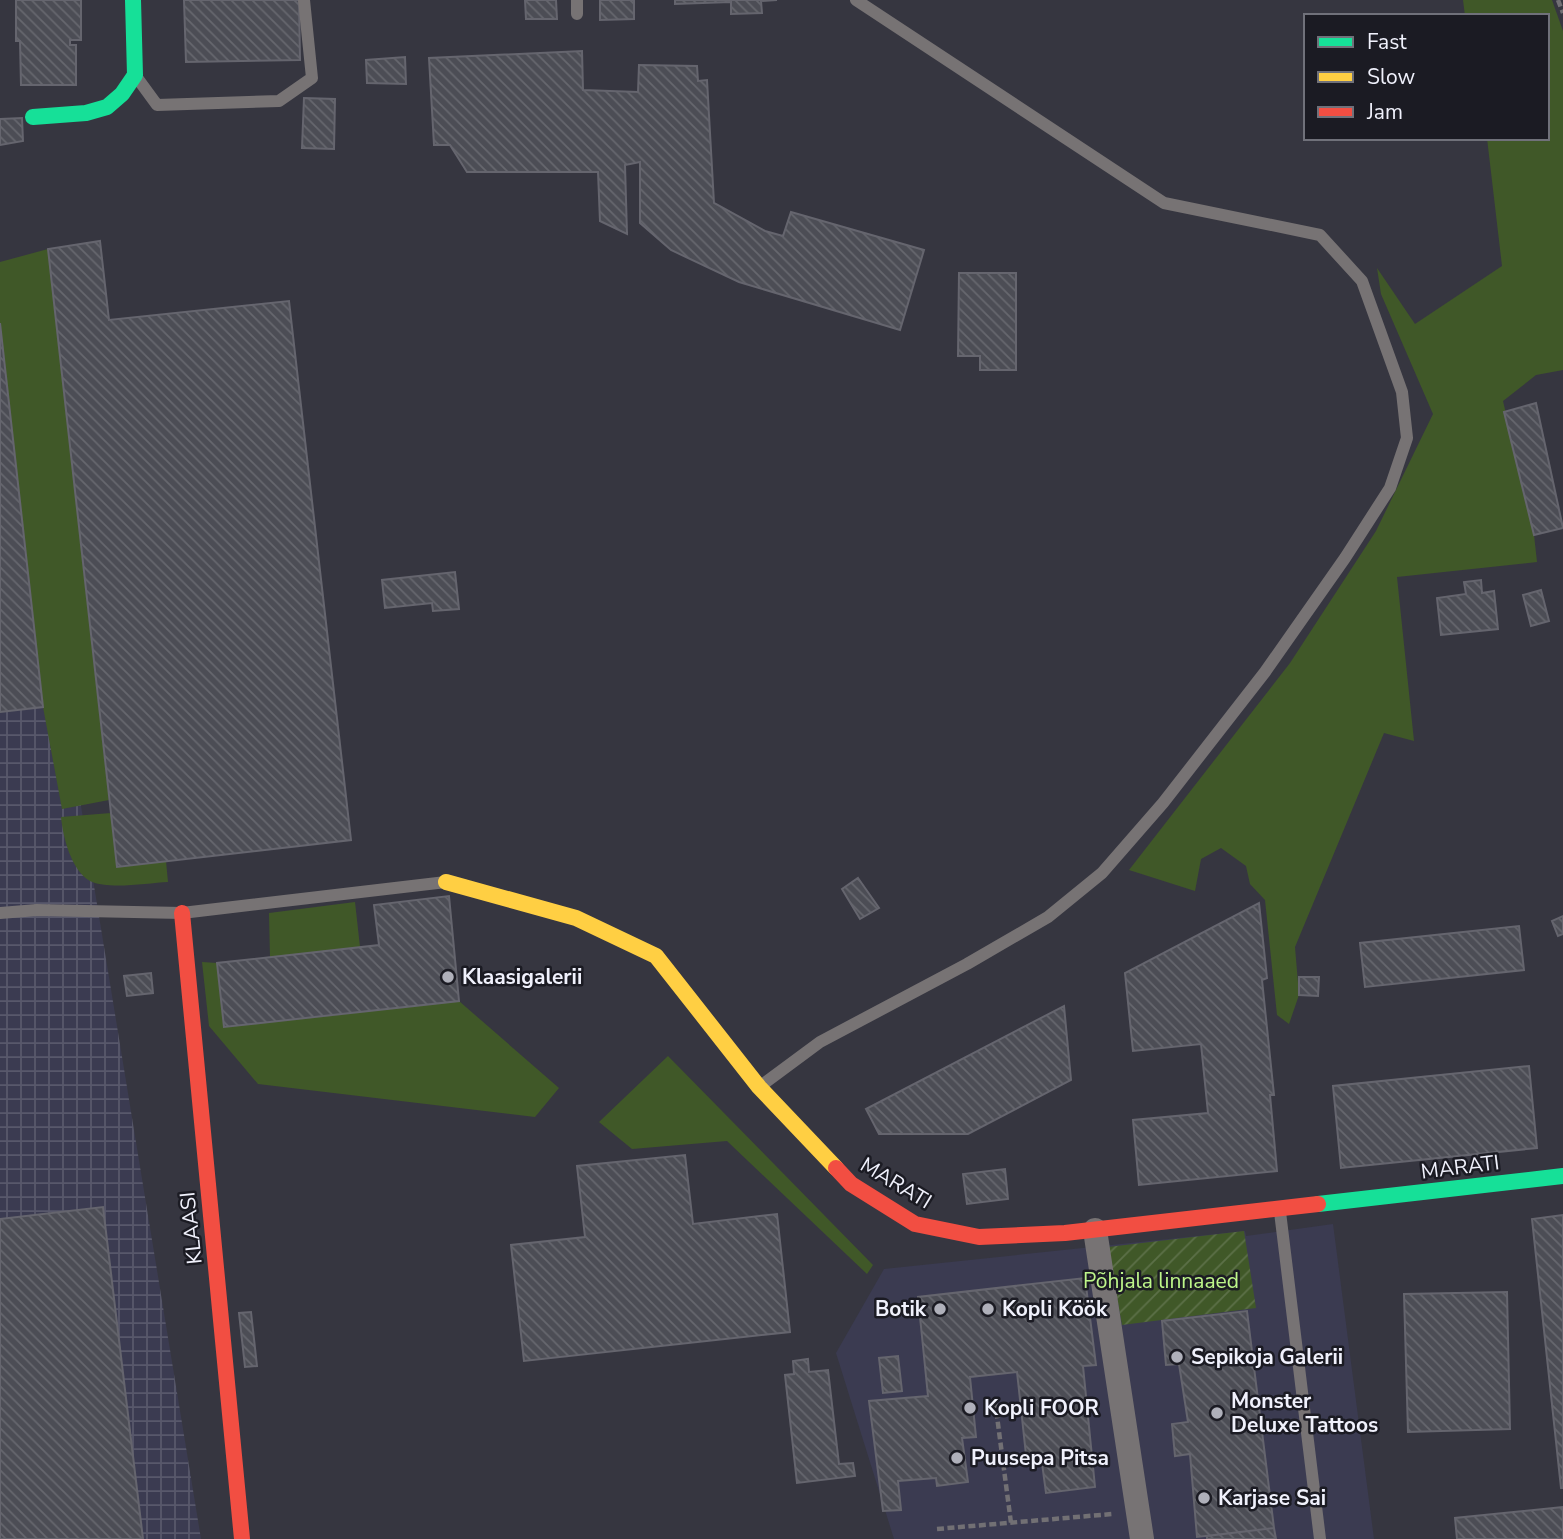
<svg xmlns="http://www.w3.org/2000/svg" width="1563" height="1539" font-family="'Nunito Sans',sans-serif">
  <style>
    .built { fill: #3b3b51 }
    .industrial { fill: url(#industrial-grid) }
    .grass { fill: #405828 }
    .garden { fill: url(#garden-furrows) }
    .building { fill: url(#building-back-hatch); stroke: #65656e; stroke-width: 2 }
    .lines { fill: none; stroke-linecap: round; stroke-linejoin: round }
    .path { stroke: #727074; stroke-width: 4.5; stroke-dasharray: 7 3.5; stroke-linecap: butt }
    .lane { stroke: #777374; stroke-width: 12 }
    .street { stroke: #777374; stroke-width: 24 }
    .fast { stroke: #16e098; stroke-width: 16 }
    .slow { stroke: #ffcf43; stroke-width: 16 }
    .jam { stroke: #f24e42; stroke-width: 16 }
    .poi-dot { fill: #afb0ba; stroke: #1b1b23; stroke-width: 2.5 }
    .labels { text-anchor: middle; stroke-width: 5; stroke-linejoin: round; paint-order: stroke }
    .poi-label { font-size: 21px; font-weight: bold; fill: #f0f1fc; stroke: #1b1b23; text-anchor: start }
    .street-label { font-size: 21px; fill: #f0f1fc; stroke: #1b1b23 }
    .park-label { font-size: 21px; fill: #bef68a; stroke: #1b1b23 }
  </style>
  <defs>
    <pattern id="industrial-grid" width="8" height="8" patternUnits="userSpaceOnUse" patternTransform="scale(1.75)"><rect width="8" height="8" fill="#3b3b51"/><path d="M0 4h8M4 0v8" fill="none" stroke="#58586b"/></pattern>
    <pattern id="garden-furrows" width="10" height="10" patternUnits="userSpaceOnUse" patternTransform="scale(1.75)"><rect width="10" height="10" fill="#405828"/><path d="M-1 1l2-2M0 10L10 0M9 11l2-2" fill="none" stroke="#5c7048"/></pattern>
    <pattern id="building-back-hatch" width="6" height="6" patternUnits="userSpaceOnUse" patternTransform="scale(1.75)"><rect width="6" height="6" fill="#4c4d55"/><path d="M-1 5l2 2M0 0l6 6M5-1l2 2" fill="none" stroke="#66676e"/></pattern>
  </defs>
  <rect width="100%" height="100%" fill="#363640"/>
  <path class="built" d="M 1333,1224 L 1374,1539 L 894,1539 L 836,1353 L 884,1269 L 1245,1231 L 1246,1236 Z"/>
  <path class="industrial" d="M 0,312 L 201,1539 L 0,1539 Z"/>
  <path class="grass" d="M 1463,0 L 1552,0 L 1563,31 L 1563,370 L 1536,375 L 1503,401 L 1534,535 L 1537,562 L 1397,577 L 1414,741 L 1384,733 L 1295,947 L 1299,995 L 1289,1024 L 1277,1015 L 1265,900 L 1250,884 L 1246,866 L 1221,848 L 1201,859 L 1195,891 L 1129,870 L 1290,663 L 1376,531 L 1433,414 L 1381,294 L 1377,268 L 1415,324 L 1502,266 L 1487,138 L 1547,138 L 1547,16 L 1465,16 Z
    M 48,249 L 109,800 L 62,809 L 43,707 L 0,323 L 0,262 Z
    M 111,813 L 117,867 L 166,861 L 168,882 C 147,883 109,890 90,881 C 71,870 63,837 61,817 Z
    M 355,902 L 360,947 L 270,957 L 269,913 Z
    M 202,962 L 217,963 L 224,1027 L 459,1001 L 559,1088 L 535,1117 L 258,1084 L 209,1026 Z
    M 668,1056 L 873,1265 L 867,1274 L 727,1141 L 632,1149 L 599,1122 Z"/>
  <path class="garden" d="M 1244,1231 L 1256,1308 L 1122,1325 L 1108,1247 Z"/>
  <path class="building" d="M 16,0 L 81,0 L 81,40 L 70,40 L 70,45 L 76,45 L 76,85 L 21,85 L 20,41 L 16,41 Z
    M 184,0 L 299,0 L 300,60 L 186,62 Z
    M 525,0 L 556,0 L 557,19 L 526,19 Z
    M 600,0 L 634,0 L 634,19 L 600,20 Z
    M 675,0 L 777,0 L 761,1 L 762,13 L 731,14 L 731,2 L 675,4 Z
    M 582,51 L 583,90 L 638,92 L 639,65 L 697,66 L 698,81 L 707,80 L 714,203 L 765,231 L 783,236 L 791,212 L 924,250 L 900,330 L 739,282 L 671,250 L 640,223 L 640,162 L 625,165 L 627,234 L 600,221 L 598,172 L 467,172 L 450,145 L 434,145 L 429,58 Z
    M 405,57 L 406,84 L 367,83 L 366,60 Z
    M 304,98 L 335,99 L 334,149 L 302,148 Z
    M 22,118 L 23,141 L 0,145 L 0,119 Z
    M 100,241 L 109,320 L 289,301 L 351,840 L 117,867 L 48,249 Z
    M 959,273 L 1016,273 L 1016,370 L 980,370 L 980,356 L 958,356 Z
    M 0,323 L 43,707 L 0,712 Z
    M 1536,403 L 1563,528 L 1534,535 L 1504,412 Z
    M 455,572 L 459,609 L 433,611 L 432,603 L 385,608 L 382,580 Z
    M 1481,580 L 1482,593 L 1494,591 L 1498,629 L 1441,635 L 1437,598 L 1466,594 L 1464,582 Z
    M 1541,590 L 1549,621 L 1531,626 L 1523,595 Z
    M 858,878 L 879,908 L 860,919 L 842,889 Z
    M 449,896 L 459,1001 L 224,1027 L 217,963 L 379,945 L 374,905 Z
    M 1259,903 L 1267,978 L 1262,980 L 1274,1095 L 1270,1095 L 1277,1171 L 1139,1185 L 1133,1120 L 1208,1113 L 1201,1044 L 1133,1051 L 1125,973 Z
    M 1563,916 L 1563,934 L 1558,936 L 1552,921 Z
    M 1519,926 L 1524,970 L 1365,987 L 1360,943 Z
    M 151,973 L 153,993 L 127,996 L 124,976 Z
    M 1299,977 L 1319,977 L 1318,996 L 1299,995 Z
    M 1064,1006 L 1071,1080 L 968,1134 L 879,1134 L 866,1109 Z
    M 1529,1066 L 1537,1148 L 1341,1168 L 1333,1086 Z
    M 685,1155 L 693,1224 L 777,1214 L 790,1332 L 524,1361 L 511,1245 L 585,1237 L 577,1166 Z
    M 1005,1169 L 1008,1199 L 967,1204 L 963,1174 Z
    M 103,1207 L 143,1539 L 0,1539 L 0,1219 Z
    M 1563,1215 L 1563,1488 L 1561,1488 L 1532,1219 Z
    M 1085,1278 L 1096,1365 L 1083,1366 L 1095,1487 L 1046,1493 L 1042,1463 L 1027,1464 L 1017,1372 L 970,1377 L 976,1437 L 962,1438 L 968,1482 L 937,1486 L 936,1478 L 898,1481 L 901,1510 L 883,1511 L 869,1401 L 928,1396 L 918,1297 Z
    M 1507,1292 L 1510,1429 L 1408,1432 L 1404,1294 Z
    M 1247,1311 L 1274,1528 L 1197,1537 L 1190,1454 L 1175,1456 L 1172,1424 L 1188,1422 L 1179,1364 L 1166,1365 L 1162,1321 Z
    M 251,1312 L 257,1366 L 245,1367 L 239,1313 Z
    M 898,1356 L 902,1391 L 883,1393 L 879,1358 Z
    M 808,1359 L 809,1372 L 828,1370 L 839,1464 L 853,1463 L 855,1476 L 797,1483 L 785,1375 L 794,1374 L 793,1361 Z
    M 1563,1507 L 1563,1539 L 1457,1539 L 1455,1518 Z
    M 1274,1528 L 1276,1539 L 1207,1539 L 1207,1536 Z"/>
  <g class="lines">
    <path class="path" d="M 1558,0 L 1563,13
      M 995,1401 L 1011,1523
      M 937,1529 L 1112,1514"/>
    <path class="lane" d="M 577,0 L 577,14
      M 138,79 L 157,105 L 279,101 L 312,78 L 304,0
      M 0,913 L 37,910 L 182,913 L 446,882
      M 762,1085 L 820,1042 L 967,964 L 1048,917 L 1102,873 L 1163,803 L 1265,672 L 1345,558 L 1390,488 L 1407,438 L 1402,392 L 1362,281 L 1320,235 L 1164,203 L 856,0
      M 1280,1212 L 1320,1539"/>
    <path class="street" d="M 1095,1230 L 1142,1539"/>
    <path class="fast" d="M 33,117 L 86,113 L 107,107 L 122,94 L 135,75 L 133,0
      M 1318,1204 L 1563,1176"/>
    <path class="slow" d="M 446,882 L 576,918 L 656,956 L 759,1087 L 836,1168"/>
    <path class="jam" d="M 182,913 L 242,1539
      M 836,1168 L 851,1184 L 915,1224 L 979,1237 L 1065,1233 L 1318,1204"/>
  </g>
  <g class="poi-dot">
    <circle cx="448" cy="977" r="7"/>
    <circle cx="940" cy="1309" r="7"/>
    <circle cx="988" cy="1309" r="7"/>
    <circle cx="1177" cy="1357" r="7"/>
    <circle cx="970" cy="1408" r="7"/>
    <circle cx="1217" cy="1413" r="7"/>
    <circle cx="957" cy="1458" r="7"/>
    <circle cx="1204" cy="1498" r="7"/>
  </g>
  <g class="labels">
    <g class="poi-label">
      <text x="462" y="984">Klaasigalerii</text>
      <text x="926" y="1316" text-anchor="end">Botik</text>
      <text x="1002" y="1316">Kopli Köök</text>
      <text x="1191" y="1364">Sepikoja Galerii</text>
      <text x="1231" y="1408">Monster<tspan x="1231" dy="24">Deluxe Tattoos</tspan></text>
      <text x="984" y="1415">Kopli FOOR</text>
      <text x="971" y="1465">Puusepa Pitsa</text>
      <text x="1218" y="1505">Karjase Sai</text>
    </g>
    <g class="street-label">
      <text transform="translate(1460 1167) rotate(-7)" y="7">MARATI</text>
      <text transform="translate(896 1183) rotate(31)" y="7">MARATI</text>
      <text transform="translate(191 1228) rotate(-96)" y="7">KLAASI</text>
    </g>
    <g class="park-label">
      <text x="1161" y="1288">Põhjala linnaaed</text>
    </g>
  </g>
  <rect x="1304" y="14" width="245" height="126" fill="#1b1b23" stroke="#70717a" stroke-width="2"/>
  <rect x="1318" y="37" width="35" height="10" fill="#16e098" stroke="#70717a" stroke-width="2"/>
  <text x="1367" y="49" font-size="21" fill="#f0f1fc">Fast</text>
  <rect x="1318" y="72" width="35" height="10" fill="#ffcf43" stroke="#70717a" stroke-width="2"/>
  <text x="1367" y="84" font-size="21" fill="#f0f1fc">Slow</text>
  <rect x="1318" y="107" width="35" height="10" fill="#f24e42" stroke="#70717a" stroke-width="2"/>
  <text x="1367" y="119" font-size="21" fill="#f0f1fc">Jam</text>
</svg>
